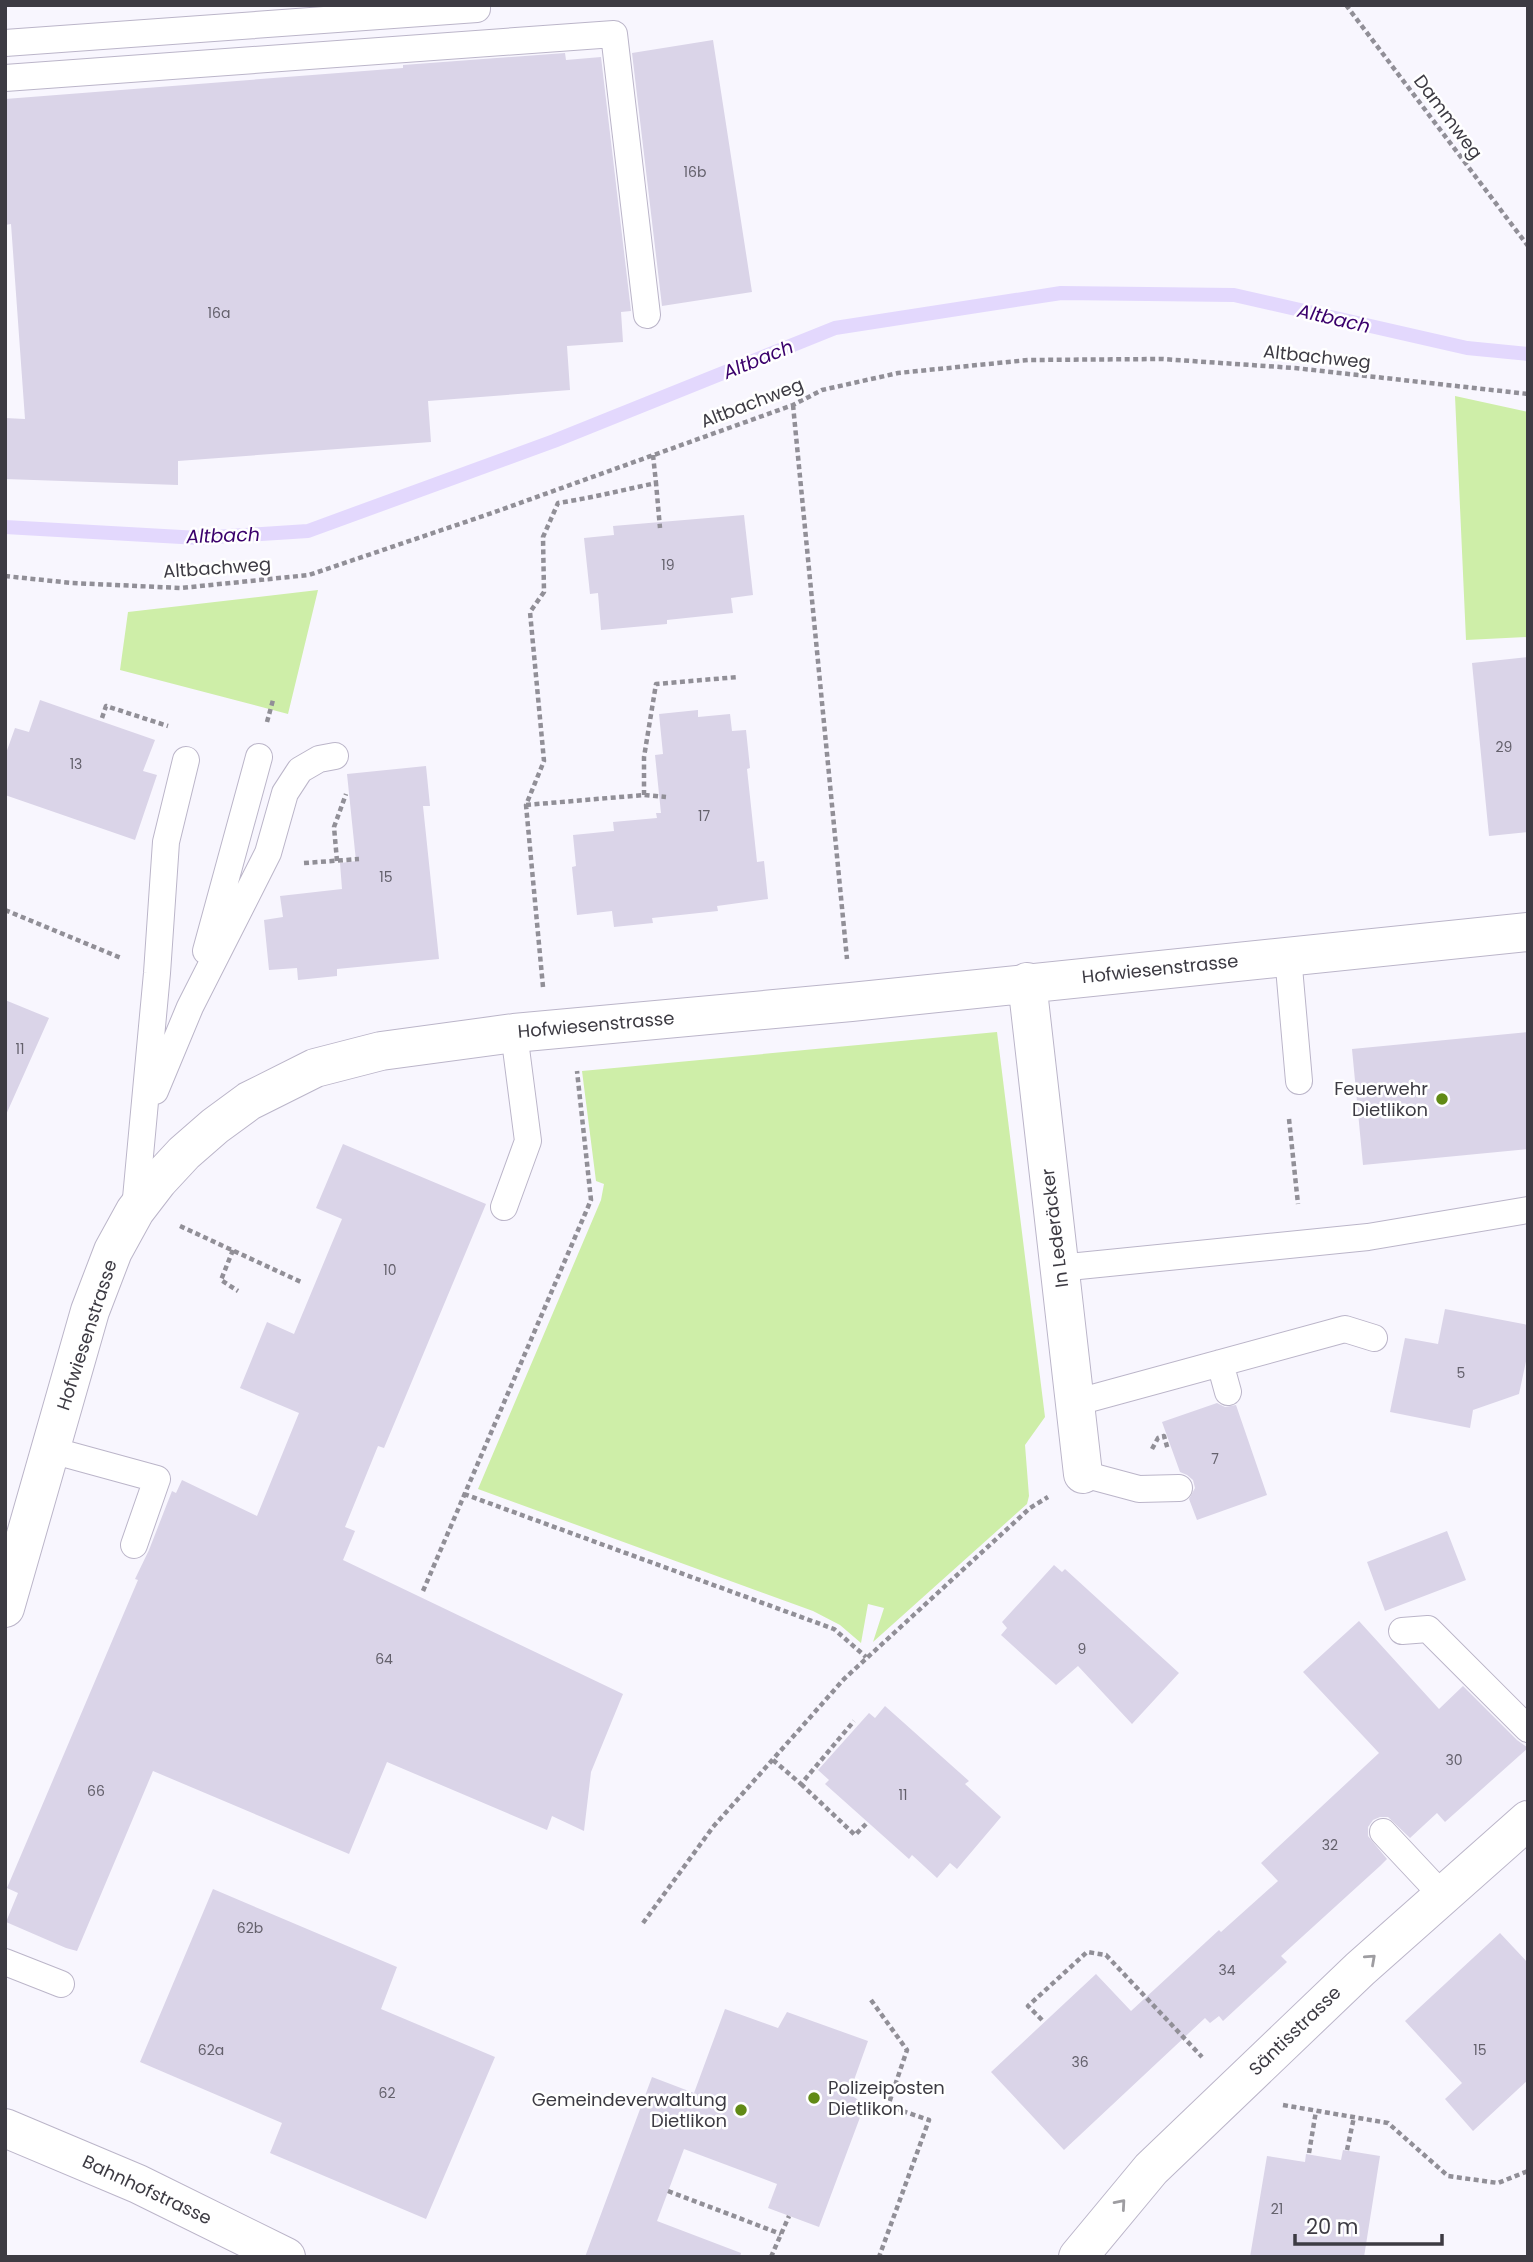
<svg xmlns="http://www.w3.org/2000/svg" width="1533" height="2262" font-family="Poppins,sans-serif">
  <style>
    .green { fill: #ceeea8 }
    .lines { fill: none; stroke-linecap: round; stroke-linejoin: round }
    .stream { stroke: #e3d8fd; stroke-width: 14 }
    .building { fill: #dad4e8 }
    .lane-casing { stroke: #bbb5c9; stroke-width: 28 }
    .street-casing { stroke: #bbb5c9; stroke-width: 40 }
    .secondary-casing { stroke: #bbb5c9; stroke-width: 40 }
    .path { stroke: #918f97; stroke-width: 4.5; stroke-dasharray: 5 3.5; stroke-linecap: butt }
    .lane { stroke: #fff; stroke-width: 26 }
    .street { stroke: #fff; stroke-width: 38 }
    .secondary { stroke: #fff; stroke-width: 38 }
    .oneway { stroke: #9e9da1 }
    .poi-dot { fill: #618a15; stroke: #fff; stroke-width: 2.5 }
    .labels { text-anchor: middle; stroke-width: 5; stroke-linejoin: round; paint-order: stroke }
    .number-label { font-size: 14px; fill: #64616c }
    .street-label { font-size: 18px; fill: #3d3b43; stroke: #fff }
    .poi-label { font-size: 18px; fill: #3d3b43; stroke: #fff; text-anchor: end }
    .water-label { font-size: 19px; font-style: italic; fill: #3a006c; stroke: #fff }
  </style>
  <rect width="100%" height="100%" fill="#f8f6fe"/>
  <path class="green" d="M 1455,396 L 1528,412 L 1528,637 L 1466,640 Z
    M 318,590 L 288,714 L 120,670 L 128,612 Z
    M 997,1032 L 1045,1417 L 1025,1445 L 1029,1496 L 1027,1504 L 873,1642 L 884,1608 L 868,1604 L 861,1643 L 840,1625 L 813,1611 L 478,1489 L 601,1200 L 604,1184 L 596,1181 L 582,1071 Z"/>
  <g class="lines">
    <path class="stream" d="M 5,527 L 199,538 L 308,531 L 554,441 L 835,328 L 1061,293 L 1234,295 L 1467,348 L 1528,354"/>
  </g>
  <path class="building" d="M 713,40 L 752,292 L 662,306 L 632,53 Z
    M 565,53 L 566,60 L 601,57 L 631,311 L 621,312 L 623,342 L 567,346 L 570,390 L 428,401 L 431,442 L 178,461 L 178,485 L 5,479 L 5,418 L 25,419 L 11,224 L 5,225 L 5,99 L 403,68 L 403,65 Z
    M 744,515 L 753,595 L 731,598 L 733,613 L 667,620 L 667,624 L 601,630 L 598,593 L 590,594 L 584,538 L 614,535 L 613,526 Z
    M 1528,657 L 1528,832 L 1489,836 L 1472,663 Z
    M 40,700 L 155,740 L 143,771 L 157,775 L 135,840 L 5,795 L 5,756 L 15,728 L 29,732 Z
    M 698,710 L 698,717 L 730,714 L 732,731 L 746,730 L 750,768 L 747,769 L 757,862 L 764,861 L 768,899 L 717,906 L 718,911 L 652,918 L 653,923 L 614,927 L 612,911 L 577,915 L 572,867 L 576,866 L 573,835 L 614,831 L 613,822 L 657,818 L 656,813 L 661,813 L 655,755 L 663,754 L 659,714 Z
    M 426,766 L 430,806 L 423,806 L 439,959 L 337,969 L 337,976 L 298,980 L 297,968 L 269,970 L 264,920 L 283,917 L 280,896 L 342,889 L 340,863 L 356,861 L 347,774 Z
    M 5,1000 L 49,1018 L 5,1117 Z
    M 1528,1032 L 1528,1149 L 1363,1165 L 1352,1049 Z
    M 343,1144 L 486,1204 L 384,1448 L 378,1446 L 345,1527 L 355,1531 L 343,1560 L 623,1694 L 591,1772 L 584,1831 L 552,1816 L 547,1830 L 387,1762 L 349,1854 L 153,1771 L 77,1951 L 66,1948 L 6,1922 L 18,1893 L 7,1888 L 138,1580 L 135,1579 L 149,1550 L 172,1491 L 176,1493 L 182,1480 L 257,1516 L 299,1413 L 240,1388 L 267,1322 L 294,1334 L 342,1219 L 316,1208 Z
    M 1445,1309 L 1528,1325 L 1528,1352 L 1519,1394 L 1473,1410 L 1470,1428 L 1390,1412 L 1405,1338 L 1438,1344 Z
    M 1217,1403 L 1225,1407 L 1236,1405 L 1267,1495 L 1197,1520 L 1189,1499 L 1195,1488 L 1193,1480 L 1187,1475 L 1180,1472 L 1162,1422 Z
    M 1447,1531 L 1466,1580 L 1385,1611 L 1367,1562 Z
    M 1054,1565 L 1062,1572 L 1065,1569 L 1179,1673 L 1132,1724 L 1078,1666 L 1056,1685 L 1001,1635 L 1007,1628 L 1002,1622 Z
    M 1359,1621 L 1439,1709 L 1463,1686 L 1517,1740 L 1528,1748 L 1445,1822 L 1437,1813 L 1410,1838 L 1388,1817 L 1380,1817 L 1373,1820 L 1368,1827 L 1368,1836 L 1387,1859 L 1380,1866 L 1281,1956 L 1287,1962 L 1223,2021 L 1219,2016 L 1210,2023 L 1205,2018 L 1064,2150 L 991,2072 L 1096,1974 L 1131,2011 L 1219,1930 L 1221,1932 L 1278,1881 L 1261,1863 L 1379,1753 L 1303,1672 Z
    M 885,1706 L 969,1781 L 965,1784 L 1001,1817 L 957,1869 L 950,1863 L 937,1878 L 912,1855 L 909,1859 L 825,1784 L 829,1780 L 818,1770 L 869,1713 L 875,1718 Z
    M 213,1889 L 397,1967 L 381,2009 L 495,2057 L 426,2219 L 270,2153 L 282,2123 L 140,2062 Z
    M 1500,1933 L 1528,1963 L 1528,2080 L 1473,2131 L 1445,2099 L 1462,2083 L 1405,2021 Z
    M 725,2009 L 778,2028 L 787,2012 L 868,2041 L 849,2094 L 865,2104 L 819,2227 L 768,2208 L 777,2184 L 684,2149 L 657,2221 L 741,2253 L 740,2257 L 585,2257 L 652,2077 L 694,2093 Z
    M 1343,2150 L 1380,2156 L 1364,2257 L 1250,2257 L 1267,2156 L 1305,2162 L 1306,2154 L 1341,2160 Z"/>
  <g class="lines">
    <defs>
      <path id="lane" d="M 5,43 L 477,9 L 477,5
        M 5,78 L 614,34 L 647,315
        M 206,951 L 259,757
        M 1288,956 L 1299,1081
        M 155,1091 L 190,1007 L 268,853 L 285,793 L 300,770 L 319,759 L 335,756
        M 504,1207 L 528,1141 L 514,1033
        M 135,1209 L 157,973 L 166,842 L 186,760
        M 1059,1268 L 1368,1237 L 1528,1210
        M 1220,1363 L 1228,1392
        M 1074,1403 L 1345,1329 L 1374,1338
        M 51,1450 L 157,1479 L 134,1545
        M 1083,1474 L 1139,1489 L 1179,1488
        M 1402,1631 L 1428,1629 L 1528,1729
        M 1383,1832 L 1443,1896
        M 5,1962 L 61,1984"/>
      <path id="street" d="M 1027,982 L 1083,1474
        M 5,1608 L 90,1311 L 113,1251 L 135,1211 L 158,1181 L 184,1153 L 215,1126 L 249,1101 L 315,1068 L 381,1051 L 514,1033 L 851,1002 L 1528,932
        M 1078,2257 L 1151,2169 L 1360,1969 L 1528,1820"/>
      <path id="secondary" d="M 5,2128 L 138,2184 L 286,2257"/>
    </defs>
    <use href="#lane" class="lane-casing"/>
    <use href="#street" class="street-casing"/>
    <use href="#secondary" class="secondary-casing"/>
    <path class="path" d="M 1346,5 L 1528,246
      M 793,405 L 847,959
      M 653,455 L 656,483
      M 5,576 L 72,583 L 181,588 L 309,575 L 492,513 L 793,405 L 822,390 L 898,373 L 1028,360 L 1162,359 L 1295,368 L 1528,394
      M 102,718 L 106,706 L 168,726
      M 267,722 L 273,700
      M 644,795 L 644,757 L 656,684 L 738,677
      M 526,805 L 644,795 L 666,797
      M 337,861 L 334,827 L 346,794
      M 304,863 L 359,859
      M 5,910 L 121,958
      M 543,987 L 526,805 L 544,761 L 530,612 L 544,592 L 543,537 L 558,503 C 591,498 623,490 656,483 L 660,528
      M 1289,1119 L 1298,1204
      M 180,1226 L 301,1282
      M 233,1250 L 221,1280 L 238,1291
      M 1152,1449 L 1158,1438 L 1164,1436 L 1168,1450
      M 464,1494 L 834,1629 L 866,1657
      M 423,1591 L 591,1200 L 577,1071
      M 773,1760 L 801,1784 L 854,1721
      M 801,1784 L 855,1835 L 866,1824
      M 643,1923 L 713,1827 L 844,1679 L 1030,1508 L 1048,1497
      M 871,2000 L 907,2050 L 888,2106 L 929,2120 L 879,2257
      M 1042,2020 L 1028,2006 L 1087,1952 L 1106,1955 L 1202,2057
      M 1283,2105 L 1388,2123 L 1448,2176 L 1498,2183 L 1528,2171
      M 1347,2150 L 1354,2117
      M 1309,2153 L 1316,2111
      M 668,2191 L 781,2234
      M 771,2257 L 789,2216"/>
    <use href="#lane" class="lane"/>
    <use href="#street" class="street"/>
    <use href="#secondary" class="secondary"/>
  </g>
  <defs><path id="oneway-chevron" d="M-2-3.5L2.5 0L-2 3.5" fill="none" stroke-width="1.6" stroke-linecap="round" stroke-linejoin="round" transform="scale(1.75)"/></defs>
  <g class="oneway">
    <use href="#oneway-chevron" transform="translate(1371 1959) rotate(-42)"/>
    <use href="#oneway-chevron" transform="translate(1121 2204) rotate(-49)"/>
  </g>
  <g class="poi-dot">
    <circle cx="1442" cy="1099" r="7"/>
    <circle cx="814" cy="2098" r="7"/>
    <circle cx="741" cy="2110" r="7"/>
  </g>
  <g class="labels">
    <g class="number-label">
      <text x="695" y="177">16b</text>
      <text x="219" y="318">16a</text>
      <text x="668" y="570">19</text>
      <text x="1504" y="752">29</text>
      <text x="76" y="769">13</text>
      <text x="704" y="821">17</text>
      <text x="386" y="882">15</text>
      <text x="20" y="1054">11</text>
      <text x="390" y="1275">10</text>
      <text x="1461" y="1378">5</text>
      <text x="1215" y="1464">7</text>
      <text x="1082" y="1654">9</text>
      <text x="384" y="1664">64</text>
      <text x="1454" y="1765">30</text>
      <text x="96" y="1796">66</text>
      <text x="903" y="1800">11</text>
      <text x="1330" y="1850">32</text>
      <text x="250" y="1933">62b</text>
      <text x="1227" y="1975">34</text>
      <text x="211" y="2055">62a</text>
      <text x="1480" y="2055">15</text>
      <text x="1080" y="2067">36</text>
      <text x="387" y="2098">62</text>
      <text x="1277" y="2214">21</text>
    </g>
    <g class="street-label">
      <text transform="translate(1448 117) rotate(53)" y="6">Dammweg</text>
      <text transform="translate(1317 357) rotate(6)" y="6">Altbachweg</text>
      <text transform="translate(752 403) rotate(-21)" y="6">Altbachweg</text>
      <text transform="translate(217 568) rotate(-4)" y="6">Altbachweg</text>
      <text transform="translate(1160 969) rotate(-6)" y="6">Hofwiesenstrasse</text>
      <text transform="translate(596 1025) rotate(-5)" y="6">Hofwiesenstrasse</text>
      <text transform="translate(1055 1228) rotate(-97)" y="6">In Lederäcker</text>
      <text transform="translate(87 1335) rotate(-72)" y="6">Hofwiesenstrasse</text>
      <text transform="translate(1295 2031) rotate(-44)" y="6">Säntisstrasse</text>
      <text transform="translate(147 2190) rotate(25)" y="6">Bahnhofstrasse</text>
    </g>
    <g class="poi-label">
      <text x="1428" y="1095">Feuerwehr<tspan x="1428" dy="21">Dietlikon</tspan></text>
      <text x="828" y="2094" text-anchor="start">Polizeiposten<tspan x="828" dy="21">Dietlikon</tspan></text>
      <text x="727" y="2106">Gemeindeverwaltung<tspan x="727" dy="21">Dietlikon</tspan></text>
    </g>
    <g class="water-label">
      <text transform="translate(1334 318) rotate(13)" y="7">Altbach</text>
      <text transform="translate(758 359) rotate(-22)" y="7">Altbach</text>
      <text transform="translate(223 535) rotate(-2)" y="7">Altbach</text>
    </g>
  </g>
  <rect width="1533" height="2262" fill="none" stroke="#3d3b43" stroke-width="14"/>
  <path d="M1295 2234v10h147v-10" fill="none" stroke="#3d3b43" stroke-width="3.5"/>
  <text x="1306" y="2234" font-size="21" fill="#3d3b43" stroke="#ffffff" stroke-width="5" paint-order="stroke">20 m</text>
</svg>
